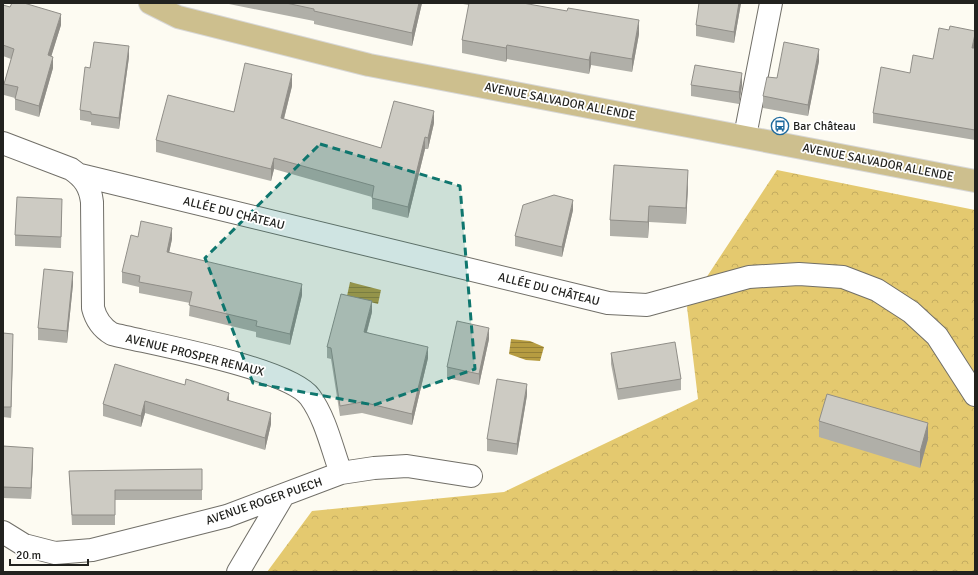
<svg xmlns="http://www.w3.org/2000/svg" width="978" height="575" font-family="Signika,sans-serif">
  <style>
    .forest { fill: url(#forest-crowns) }
    .water { fill: url(#water-rules) }
    .lines { fill: none; stroke-linecap: round; stroke-linejoin: round }
    .street-casing { stroke: #716f68; stroke-width: 24 }
    .primary-casing { stroke: #d7d7d7; stroke-width: 24 }
    .street { stroke: #fff; stroke-width: 22 }
    .primary { stroke: #cdbf8e; stroke-width: 22 }
    .wall { fill: #b0afa8 }
    .shaded-wall { fill: #908e88 }
    .building { fill: #cdcbc3; stroke: #908e88 }
    .marked { fill: #0f766e; fill-opacity: 0.2; stroke: #0f766e; stroke-width: 3; stroke-dasharray: 8 5; stroke-linejoin: round }
    .labels { text-anchor: middle; stroke-width: 3.5; stroke-linejoin: round; paint-order: stroke }
    .street-label { font-size: 12px; fill: #22221f; stroke: #fff }
    .poi-label { font-size: 12px; fill: #22221f; stroke: #fff; text-anchor: start }
  </style>
  <defs>
    <pattern id="forest-crowns" width="20" height="18" patternUnits="userSpaceOnUse"><rect width="20" height="18" fill="#e4c96f"/><path d="M2 6a3 3 0 1 1 6 0M12 15a3 3 0 1 1 6 0" fill="none" stroke="#c3ac60"/></pattern>
    <pattern id="water-rules" width="6" height="5" patternUnits="userSpaceOnUse"><rect width="6" height="5" fill="#b69c41"/><path d="M0 2.5h6" fill="none" stroke="#947f36"/></pattern>
  </defs>
  <rect width="100%" height="100%" fill="#fdfbf2"/>
  <path class="forest" d="M 777,170 L 975,210 L 975,572 L 267,572 L 312,511 L 504,492 L 698,399 L 687,307 Z"/>
  <path class="water" d="M 350,282 L 381,290 L 378,304 L 347,296 Z
    M 511,339 L 530,341 L 544,347 L 540,361 L 526,360 L 509,354 Z"/>
  <g class="lines">
    <defs>
      <path id="street" d="M 745,136 L 771,3
        M 3,143 L 71,169 C 84,178 90,186 92,202 L 93,308 C 96,320 102,328 112,334 C 152,344 289,368 310,397 C 326,419 332,449 341,473 L 374,468 L 407,466 L 471,476
        M 80,175 L 608,303 L 647,305 L 749,277 L 799,274 L 843,277 L 877,290 L 911,312 L 937,336 L 975,395
        M 3,532 L 24,545 L 55,553 L 92,550 L 227,516 L 341,473
        M 238,572 L 283,496"/>
      <path id="primary" d="M 150,3 L 178,17 L 369,65 L 975,181"/>
    </defs>
    <use href="#street" class="street-casing"/>
    <use href="#primary" class="primary-casing"/>
    <use href="#street" class="street"/>
    <use href="#primary" class="primary"/>
  </g>
  <path class="wall" d="M 224,3 L 422,3 L 412,46 L 314,24 L 314,21 Z
    M 457,3 L 523,3 L 639,34 L 632,72 L 591,65 L 589,74 L 507,59 L 506,62 L 462,53 L 462,40 L 469,5 Z
    M 741,3 L 734,43 L 696,36 L 696,25 Z
    M 3,5 L 61,25 L 51,56 L 53,68 L 39,117 L 15,110 L 15,98 L 4,95 L 4,84 L 11,59 L 3,56 Z
    M 949,30 L 975,31 L 975,44 L 974,48 L 975,48 L 975,140 L 873,123 L 873,113 L 910,73 L 933,59 Z
    M 129,57 L 119,129 L 91,125 L 91,122 L 80,120 L 80,110 Z
    M 819,61 L 808,116 L 763,108 L 763,96 L 777,78 Z
    M 691,85 L 742,85 L 739,104 L 691,96 Z
    M 292,86 L 284,119 L 381,148 L 434,123 L 428,149 L 425,149 L 408,218 L 372,209 L 372,197 L 274,169 L 271,181 L 156,152 L 156,140 L 234,112 Z
    M 688,186 L 686,224 L 649,222 L 648,238 L 610,236 L 610,220 Z
    M 62,210 L 61,248 L 15,246 L 15,235 Z
    M 573,210 L 562,257 L 515,246 L 515,236 Z
    M 172,239 L 169,252 L 302,295 L 290,345 L 256,337 L 256,332 L 189,316 L 190,303 L 139,293 L 139,287 L 122,283 L 122,272 Z
    M 73,284 L 67,343 L 38,340 L 38,328 Z
    M 372,312 L 367,332 L 428,358 L 412,425 L 362,413 L 340,416 L 331,359 L 327,358 L 327,347 Z
    M 3,333 L 13,345 L 11,418 L 3,417 Z
    M 489,339 L 479,385 L 447,378 L 447,367 Z
    M 611,353 L 681,379 L 681,390 L 618,400 L 611,364 Z
    M 115,364 L 229,401 L 271,424 L 265,450 L 145,413 L 141,427 L 103,416 L 103,404 Z
    M 527,395 L 517,455 L 487,451 L 487,439 Z
    M 819,421 L 928,439 L 920,468 L 819,437 Z
    M 3,446 L 33,459 L 31,499 L 3,498 Z
    M 202,469 L 202,500 L 115,500 L 115,525 L 72,525 L 69,471 Z"/>
  <path class="shaded-wall" d="M 419,3 L 422,3 L 412,46 L 412,33 Z
    M 739,3 L 741,3 L 734,43 L 734,32 Z
    M 61,14 L 61,25 L 48,67 L 48,55 Z
    M 639,20 L 639,34 L 632,72 L 632,59 Z
    M 975,34 L 975,44 L 972,57 L 972,48 Z
    M 507,45 L 507,59 L 506,62 L 506,48 Z
    M 129,46 L 129,57 L 119,129 L 119,118 Z
    M 819,49 L 819,61 L 808,116 L 808,105 Z
    M 591,52 L 591,65 L 589,74 L 589,60 Z
    M 53,57 L 53,68 L 39,117 L 39,106 Z
    M 742,73 L 742,85 L 739,104 L 739,92 Z
    M 292,74 L 292,86 L 281,130 L 281,118 Z
    M 434,111 L 434,123 L 428,149 L 428,138 Z
    M 425,137 L 425,149 L 408,218 L 408,207 Z
    M 274,158 L 274,169 L 271,181 L 271,169 Z
    M 688,170 L 688,186 L 686,224 L 686,208 Z
    M 573,200 L 573,210 L 562,257 L 562,247 Z
    M 649,206 L 649,222 L 648,238 L 648,222 Z
    M 172,228 L 172,239 L 167,263 L 167,252 Z
    M 73,272 L 73,284 L 67,343 L 67,331 Z
    M 302,284 L 302,295 L 290,345 L 290,334 Z
    M 372,301 L 372,312 L 364,342 L 364,332 Z
    M 489,328 L 489,339 L 479,385 L 479,374 Z
    M 13,334 L 13,345 L 11,418 L 11,407 Z
    M 428,347 L 428,358 L 412,425 L 412,414 Z
    M 527,384 L 527,395 L 517,455 L 517,444 Z
    M 229,393 L 229,404 L 227,400 Z
    M 145,401 L 145,413 L 141,427 L 141,416 Z
    M 271,413 L 271,424 L 265,450 L 265,438 Z
    M 928,423 L 928,439 L 920,468 L 920,452 Z
    M 33,448 L 33,459 L 31,499 L 31,488 Z"/>
  <path class="building" d="M 12,3 L 24,3 L 61,14 L 48,55 L 53,57 L 39,106 L 15,99 L 18,87 L 4,84 L 14,49 L 3,45 L 3,5 L 10,7 Z
    M 286,3 L 419,3 L 412,33 L 314,11 L 314,9 Z
    M 469,3 L 523,3 L 567,11 L 568,8 L 639,20 L 632,59 L 591,52 L 589,60 L 507,45 L 506,48 L 462,40 Z
    M 699,3 L 739,3 L 734,32 L 696,25 Z
    M 950,26 L 975,31 L 975,34 L 972,48 L 975,48 L 975,130 L 873,113 L 881,67 L 910,73 L 913,55 L 933,59 L 939,28 L 949,30 Z
    M 94,42 L 129,46 L 119,118 L 91,114 L 91,112 L 80,110 L 85,67 L 90,68 Z
    M 784,42 L 819,49 L 808,105 L 763,96 L 767,77 L 777,78 Z
    M 245,63 L 292,74 L 281,118 L 381,148 L 394,101 L 434,111 L 428,138 L 425,137 L 408,207 L 372,198 L 374,186 L 274,158 L 271,169 L 156,140 L 168,95 L 234,112 Z
    M 695,65 L 742,73 L 739,92 L 691,85 Z
    M 614,165 L 688,170 L 686,208 L 649,206 L 648,222 L 610,220 Z
    M 554,195 L 573,200 L 562,247 L 515,236 L 523,205 Z
    M 17,197 L 62,199 L 61,237 L 15,235 Z
    M 141,221 L 172,228 L 167,252 L 302,284 L 290,334 L 256,326 L 257,321 L 189,305 L 192,292 L 139,282 L 140,276 L 122,272 L 131,235 L 138,237 Z
    M 44,269 L 73,272 L 67,331 L 38,328 Z
    M 341,294 L 372,301 L 364,332 L 428,347 L 412,414 L 362,402 L 340,406 L 331,348 L 327,347 Z
    M 457,321 L 489,328 L 479,374 L 447,367 Z
    M 3,333 L 13,334 L 11,407 L 3,407 Z
    M 675,342 L 681,379 L 618,389 L 611,353 Z
    M 115,364 L 185,385 L 186,379 L 229,393 L 227,400 L 271,413 L 265,438 L 145,401 L 141,416 L 103,404 Z
    M 497,379 L 527,384 L 517,444 L 487,439 Z
    M 827,394 L 928,423 L 920,452 L 819,421 Z
    M 3,446 L 33,448 L 31,488 L 3,487 Z
    M 202,469 L 202,490 L 115,490 L 115,515 L 72,515 L 69,471 Z"/>
  <path class="marked" d="M 320,144 L 460,186 L 475,369 L 374,405 L 253,383 L 205,258 Z"/>
  <defs>
    <symbol id="bus-ring" viewBox="-11 -11 22 22"><circle r="9.5" fill="#fff" stroke="#1e6a9d" stroke-width="1.5"/><path d="M-5-6H5V4H4V6H2V4H-2V6H-4V4H-5ZM-3.5-4V0h7V-4ZM-3.5 1.2v1.5H-2V1.2ZM2 1.2v1.5H3.5V1.2Z" fill="#1e6a9d"/></symbol>
  </defs>
  <g fill-rule="evenodd">
    <use href="#bus-ring" x="770" y="116" width="20" height="20"/>
  </g>
  <g class="labels">
    <g class="street-label">
      <text transform="translate(560 101) rotate(11)" y="4">AVENUE SALVADOR ALLENDE</text>
      <text transform="translate(878 162) rotate(11)" y="4">AVENUE SALVADOR ALLENDE</text>
      <text transform="translate(234 213) rotate(14)" y="4">ALLÉE DU CHÂTEAU</text>
      <text transform="translate(549 289) rotate(14)" y="4">ALLÉE DU CHÂTEAU</text>
      <text transform="translate(195 355) rotate(14)" y="4">AVENUE PROSPER RENAUX</text>
      <text transform="translate(264 501) rotate(-19)" y="4">AVENUE ROGER PUECH</text>
    </g>
    <g class="poi-label">
      <text x="793" y="130">Bar Château</text>
    </g>
  </g>
  <rect width="978" height="575" fill="none" stroke="#22221f" stroke-width="8"/>
  <path d="M10 559v6h78v-6" fill="none" stroke="#22221f" stroke-width="2"/>
  <text x="16" y="559" font-size="12" fill="#22221f" stroke="#ffffff" stroke-width="3" paint-order="stroke">20 m</text>
</svg>
